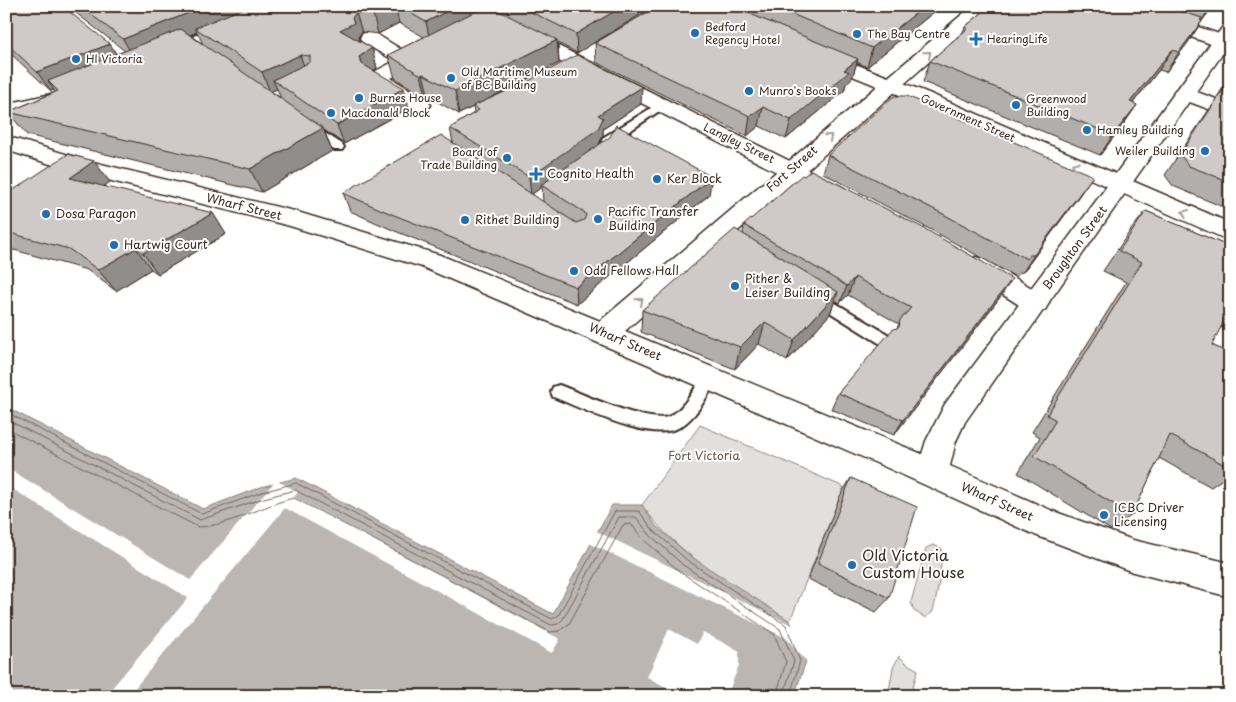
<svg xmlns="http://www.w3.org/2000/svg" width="1236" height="702" font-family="'Playpen Sans',sans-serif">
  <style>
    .green { fill: #e2e0de; stroke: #8e857e }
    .water { fill: #bcb6b3; stroke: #887e77 }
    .pier { fill: #fff }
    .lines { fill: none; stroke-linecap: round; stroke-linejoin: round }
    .shore { stroke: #6f625a; stroke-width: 1 }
    .lane-casing { stroke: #3b2a1e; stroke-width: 4 }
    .street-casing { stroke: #3b2a1e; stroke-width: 3 }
    .secondary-casing { stroke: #3b2a1e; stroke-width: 3 }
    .lane { fill: #fff; fill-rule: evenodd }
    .street { fill: #fff; fill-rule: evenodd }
    .secondary { fill: #fff; fill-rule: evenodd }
    .wall { fill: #b2aeab; stroke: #3b2a1e; fill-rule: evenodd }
    .shaded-wall { fill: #918d8b; stroke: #3b2a1e }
    .building { fill: #cfcac7; stroke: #3b2a1e }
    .oneway { stroke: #a79f9a }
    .poi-dot { fill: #1f6fb2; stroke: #fff; stroke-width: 2 }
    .labels { text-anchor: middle; stroke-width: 4; stroke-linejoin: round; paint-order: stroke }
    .far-poi-label { font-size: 11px; fill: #3b2a1e; stroke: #fff; text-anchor: start }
    .far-street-label { font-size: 11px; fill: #3b2a1e; stroke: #fff }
    .street-label { font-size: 12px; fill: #3b2a1e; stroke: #fff }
    .poi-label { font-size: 12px; fill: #3b2a1e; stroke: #fff; text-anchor: start }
    .park-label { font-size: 12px; fill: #65584e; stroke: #fff }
    .near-poi-label { font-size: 15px; fill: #3b2a1e; stroke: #fff; text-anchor: start }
  </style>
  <rect width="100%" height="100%" fill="#fff"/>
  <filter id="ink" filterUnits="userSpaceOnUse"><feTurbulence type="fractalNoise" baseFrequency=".02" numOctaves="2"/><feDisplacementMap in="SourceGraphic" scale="10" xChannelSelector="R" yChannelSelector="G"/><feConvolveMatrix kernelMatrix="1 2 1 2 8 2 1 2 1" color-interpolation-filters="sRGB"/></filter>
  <g filter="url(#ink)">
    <path class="green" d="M 700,425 L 844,487 L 790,621 C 737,587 678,557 642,505 Z
      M 933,545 L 941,548 C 944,556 936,605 932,613 C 931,613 926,617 926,618 L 914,611 L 911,602 L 926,548 Z
      M 899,656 L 906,663 L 918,670 L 910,696 L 888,696 L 893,668 Z"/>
    <path class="water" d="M 6,407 L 203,509 L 261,487 L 296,478 L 553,614 L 612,505 L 642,505 L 656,526 L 690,556 L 790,621 L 806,661 L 794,696 L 6,696 Z"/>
    <path class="pier" d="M 6,467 L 190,580 L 276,480 L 298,492 L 294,497 L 560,639 L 552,653 L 285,508 L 128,696 L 105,696 L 188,598 L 6,485 Z
      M 596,531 L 794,626 L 808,663 L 786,638 L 589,543 Z
      M 669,629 L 697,644 L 703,632 L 739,651 L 739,665 L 727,696 L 712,696 L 696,687 L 693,696 L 676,696 L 677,693 L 647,677 Z"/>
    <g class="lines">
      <path class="shore" d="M 6,412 L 202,514 L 262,492 L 296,483 L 552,619 L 558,616 L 615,511 L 639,511 L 653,530 L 687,560 L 786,625 L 800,661 L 790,696
        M 6,419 L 200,520 L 264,498 L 295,490 L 551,625 L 558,624 L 563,619 L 619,517 L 636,517 L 649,534 L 683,565 L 780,629 L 794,661 L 783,696
        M 6,428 L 198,527 C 231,526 262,505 294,498 L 550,632 L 559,631 L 569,624 L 623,525 L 631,524 L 643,539 L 679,571 L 774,634 L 786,662 L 776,696"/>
      <defs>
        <path id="lane" d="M 661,102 L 667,105 L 665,107 L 612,143 L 604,143 L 602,140 L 604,137 Z
          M 311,124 L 342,144 L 344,147 L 342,150 L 334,150 L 307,130 L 305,128 L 307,126 Z
          M 817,292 L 889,335 L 891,339 L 889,343 L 884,345 L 879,343 L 812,301 L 810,297 L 812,293 Z
          M 709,372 L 714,374 L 717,378 C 708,395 697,417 680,427 C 652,444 582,408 553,397 L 551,392 L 553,387 L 559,385 C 581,393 651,426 670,416 C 685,408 695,387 704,374 Z"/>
        <path id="street" d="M 455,6 L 478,6 L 844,188 L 847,193 L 844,198 L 836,201 L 828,198 L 458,10 Z
          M 1109,6 L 1136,6 L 1228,37 L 1230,42 L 1228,45 L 1221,47 L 1214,45 L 1112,10 Z
          M 369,32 L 376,34 L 409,54 L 426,47 L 433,49 L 435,53 L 433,57 L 391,78 L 428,101 L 431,105 L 428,109 L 421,111 L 414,109 L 370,82 L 367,78 L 370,74 L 395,61 L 362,42 L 360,38 L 362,34 Z
          M 820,50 L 926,92 L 1230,223 L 1230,241 L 912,100 L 813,60 L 811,56 L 813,52 Z
          M 1183,87 L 1230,104 L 1230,117 L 1176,97 L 1173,93 L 1176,89 Z
          M 976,257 L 985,260 L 1045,296 L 1049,303 L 1045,310 L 1036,313 L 1027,310 L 967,272 L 963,266 L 967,260 Z"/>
        <path id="secondary" d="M 268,6 L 293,6 L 290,10 L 170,59 L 163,61 L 156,59 L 154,55 L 156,51 Z
          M 972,6 L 992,6 L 625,331 L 922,454 L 926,441 L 945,404 L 1096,201 L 1224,25 L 1230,24 L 1230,43 L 965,422 L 956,441 L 950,466 L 1053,511 L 1133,540 L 1230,563 L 1230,597 L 1133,572 L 1035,535 L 881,465 L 422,267 L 290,226 L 72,171 L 6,150 L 6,136 L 85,160 L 294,211 L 440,255 L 600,321 Z
          M 51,94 L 58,96 L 61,100 L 58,104 L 6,116 L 6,104 Z"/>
      </defs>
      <use href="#lane" class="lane-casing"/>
      <use href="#street" class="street-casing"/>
      <use href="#secondary" class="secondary-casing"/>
      <use href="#lane" class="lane"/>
      <use href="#street" class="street"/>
      <use href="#secondary" class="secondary"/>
    </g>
    <path class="wall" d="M 6,6 L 110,44 L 116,54 L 125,51 L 67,6 L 471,6 L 472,13 L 484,7 L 482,6 L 653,6 L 653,7 L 577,53 L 558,43 L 559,63 L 488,99 L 641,104 L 603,129 L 603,135 L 600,144 L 709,195 L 577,304 L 395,231 L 350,211 L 343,193 L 453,143 L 450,128 L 474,113 L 473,107 L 459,114 L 429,97 L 427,98 L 395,78 L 388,55 L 424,37 L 399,23 L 378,34 L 362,32 L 358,37 L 360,41 L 372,48 L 377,68 L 374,70 L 409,108 L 344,144 L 324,130 L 332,151 L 262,192 L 27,135 L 8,112 L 55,92 L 54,90 L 51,91 L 11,54 L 6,55 ZM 197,32 L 203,44 L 191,35 ZM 277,89 L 281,98 L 271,91 ZM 542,187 L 543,202 L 532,194 Z
      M 658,6 L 941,6 L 867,67 L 857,62 L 852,78 L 846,84 L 844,91 L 786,139 L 759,126 L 747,136 L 596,62 L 595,43 Z
      M 990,6 L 1213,6 L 1202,21 L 1189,41 L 1166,72 L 1159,70 L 1133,103 L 1137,105 L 1123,125 L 1100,155 L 923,82 L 930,61 L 963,32 L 965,27 Z
      M 1230,77 L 1230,210 L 1173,186 L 1165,175 L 1208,111 L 1218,98 L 1217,97 Z
      M 828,155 L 1081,193 L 1023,272 L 1019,273 L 1016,277 L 935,232 L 823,173 Z
      M 110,182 L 104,186 L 226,234 L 158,274 L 151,269 L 116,291 L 87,270 L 14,250 L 9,254 L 6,253 L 6,195 Z
      M 1146,211 L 1230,247 L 1230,332 L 1220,327 L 1212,345 L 1230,354 L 1230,474 L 1211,487 L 1159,458 L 1132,515 L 1111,530 L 1018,473 L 1040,437 L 1032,432 L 1126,282 L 1103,271 L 1130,231 Z
      M 744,225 L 1001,296 L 894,435 L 831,409 L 838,393 L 897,328 L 899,324 L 848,295 L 840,303 L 835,300 L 830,314 L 787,361 L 759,344 L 735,369 L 641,332 L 642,310 L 743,234 Z
      M 851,478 L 889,598 L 876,612 L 808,579 L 840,496 Z"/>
    <path class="shaded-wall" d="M 206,6 L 262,6 L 195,28 L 197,32 L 134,58 L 123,39 Z
      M 390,6 L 395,6 L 399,23 L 378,34 L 373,14 Z
      M 457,6 L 471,6 L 473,19 L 430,41 L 426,22 Z
      M 623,6 L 653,6 L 653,7 L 577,53 L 576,34 Z
      M 925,6 L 941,6 L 867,67 L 872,48 Z
      M 1211,6 L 1213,6 L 1199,25 Z
      M 356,13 L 362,32 L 358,37 L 360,42 L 340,30 L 352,18 Z
      M 1202,21 L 1189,41 L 1166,72 L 1179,52 Z
      M 557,40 L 559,63 L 459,114 L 455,91 Z
      M 110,44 L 122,63 L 48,81 L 54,90 L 51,91 L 37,72 Z
      M 6,47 L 11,54 L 6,55 Z
      M 372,48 L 377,68 L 366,77 L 359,57 Z
      M 1172,50 L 1159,70 L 1117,123 L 1130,102 Z
      M 300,55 L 307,74 L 273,80 L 277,89 L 270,92 L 262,72 Z
      M 858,59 L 852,78 L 846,84 L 844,91 L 786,139 L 791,120 L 844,70 Z
      M 423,74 L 429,97 L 427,98 L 421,75 Z
      M 642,87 L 641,104 L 603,129 L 603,135 L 598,147 L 541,185 L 542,187 L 531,195 L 529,177 L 598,115 Z
      M 404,88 L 409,108 L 344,144 L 337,125 Z
      M 1137,105 L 1123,125 L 1100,155 L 1113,135 Z
      M 763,107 L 759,126 L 747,136 L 750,116 Z
      M 323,128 L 332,151 L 262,192 L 250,169 Z
      M 94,161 L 110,182 L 86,199 L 70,178 Z
      M 1093,176 L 1081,193 L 1023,272 L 1034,255 Z
      M 712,177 L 709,195 L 577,304 L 576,287 Z
      M 213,213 L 226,234 L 158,274 L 143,253 Z
      M 6,242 L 14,250 L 9,254 L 6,251 Z
      M 136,248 L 151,269 L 116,291 L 98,270 Z
      M 855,277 L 848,295 L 840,303 L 847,286 Z
      M 1012,279 L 1001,296 L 894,435 L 903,420 Z
      M 838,292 L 830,314 L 787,361 L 794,340 Z
      M 765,322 L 759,344 L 735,369 L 740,347 Z"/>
    <path class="building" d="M 6,6 L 62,6 L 110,44 L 37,72 L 6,43 Z
      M 80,6 L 206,6 L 123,39 Z
      M 249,6 L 390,6 L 373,14 L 356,13 L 352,18 L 354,23 L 340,30 L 372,48 L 359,57 L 362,64 L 404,88 L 337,125 L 273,80 L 310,62 L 310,56 L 300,55 L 262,72 L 195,28 Z
      M 398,6 L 457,6 L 426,22 Z
      M 486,6 L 489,6 L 557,40 L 455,91 L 423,74 L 421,75 L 388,55 Z
      M 519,6 L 623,6 L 576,34 Z
      M 658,6 L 731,6 L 858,59 L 844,70 L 849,72 L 791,120 L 763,107 L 750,116 L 595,43 Z
      M 773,6 L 925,6 L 872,48 Z
      M 990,6 L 1165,6 L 1202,18 L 1200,20 L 1202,21 L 1179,52 L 1172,50 L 1130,102 L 1137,105 L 1113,135 L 930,61 L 968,28 L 965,27 Z
      M 181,29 L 323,128 L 250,169 L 8,112 L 58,91 L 48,81 Z
      M 577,55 L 642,87 L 598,115 L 603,118 L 598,129 L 529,177 L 450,128 L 479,110 L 473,106 L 527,82 Z
      M 1223,90 L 1230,93 L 1230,182 L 1189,166 L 1180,155 Z
      M 894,96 L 907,96 L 1093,176 L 1034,255 L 1030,255 L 1027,259 L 943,214 L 828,155 Z
      M 616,125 L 712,177 L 576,287 L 389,213 L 343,193 L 441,135 L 576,223 L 584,220 L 586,215 L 584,212 L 541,185 L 610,137 Z
      M 68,154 L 94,161 L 70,178 L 213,213 L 143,253 L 136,248 L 98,270 L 69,249 L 6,232 L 6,195 Z
      M 811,170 L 925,229 L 1012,279 L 903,420 L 838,393 L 892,330 L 899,327 L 900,320 L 911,308 L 855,277 L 847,286 L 744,225 L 802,175 L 804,176 Z
      M 1146,211 L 1230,247 L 1230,309 L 1212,345 L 1230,354 L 1230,468 L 1170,435 L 1132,515 L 1034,456 L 1056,420 L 1047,415 L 1142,262 L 1119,251 Z
      M 735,229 L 838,292 L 794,340 L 765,322 L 740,347 L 642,310 Z
      M 851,478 L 917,507 L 889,598 L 818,563 Z"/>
    <defs><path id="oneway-chevron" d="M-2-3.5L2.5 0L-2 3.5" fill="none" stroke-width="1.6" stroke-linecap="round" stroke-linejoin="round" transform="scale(1.25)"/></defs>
    <g class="oneway">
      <use href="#oneway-chevron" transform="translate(928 54) rotate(-41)"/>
      <use href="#oneway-chevron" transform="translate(829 137) rotate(-40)"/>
      <use href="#oneway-chevron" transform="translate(1075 165) rotate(-156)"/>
      <use href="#oneway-chevron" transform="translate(1185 213) rotate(-156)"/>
      <use href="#oneway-chevron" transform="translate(640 301) rotate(-40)"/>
    </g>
  </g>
  <g class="poi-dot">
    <circle cx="695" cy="33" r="5"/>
    <circle cx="857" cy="34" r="5"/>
    <path d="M973.5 31.5h5v5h5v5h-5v5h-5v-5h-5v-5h5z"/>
    <circle cx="76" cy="59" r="5"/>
    <circle cx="451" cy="78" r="5"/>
    <circle cx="749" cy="91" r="5"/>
    <circle cx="359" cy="98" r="5"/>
    <circle cx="1016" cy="105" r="5"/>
    <circle cx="331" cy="113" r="5"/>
    <circle cx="1087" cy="130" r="5"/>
    <circle cx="1205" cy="151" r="5"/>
    <circle cx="507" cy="158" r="5"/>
    <path d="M533.5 166.5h5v5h5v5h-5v5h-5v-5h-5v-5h5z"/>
    <circle cx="657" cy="179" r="5"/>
    <circle cx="46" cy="214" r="5"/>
    <circle cx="598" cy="219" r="5"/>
    <circle cx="465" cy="220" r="5"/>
    <circle cx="114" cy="245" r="5"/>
    <circle cx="574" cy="271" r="5"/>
    <circle cx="735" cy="286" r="5"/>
    <circle cx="1104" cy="515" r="5"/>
    <circle cx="852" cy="565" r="5"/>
  </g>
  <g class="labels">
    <g class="far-poi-label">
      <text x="705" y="31">Bedford<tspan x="705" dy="13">Regency Hotel</tspan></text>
      <text x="867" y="38">The Bay Centre</text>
      <text x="987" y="43">HearingLife</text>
      <text x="86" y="63">HI Victoria</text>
      <text x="461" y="76">Old Maritime Museum<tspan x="461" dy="13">of BC Building</tspan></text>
      <text x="759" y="95">Munro's Books</text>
      <text x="369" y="102">Burnes House</text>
      <text x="1026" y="103">Greenwood<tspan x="1026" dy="13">Building</tspan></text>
      <text x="341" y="117">Macdonald Block</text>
      <text x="1097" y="134">Hamley Building</text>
      <text x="1195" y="155" text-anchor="end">Weiler Building</text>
      <text x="497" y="156" text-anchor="end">Board of<tspan x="497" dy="13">Trade Building</tspan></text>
    </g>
    <g class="far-street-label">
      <text transform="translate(968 118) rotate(24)" y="4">Government Street</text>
      <text transform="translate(739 143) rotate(26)" y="4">Langley Street</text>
    </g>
    <g class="street-label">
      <text transform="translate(792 169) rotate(-41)" y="4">Fort Street</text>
      <text transform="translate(244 207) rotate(14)" y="4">Wharf Street</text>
      <text transform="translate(1075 248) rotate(-54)" y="4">Broughton Street</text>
      <text transform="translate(625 342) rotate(23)" y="4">Wharf Street</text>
      <text transform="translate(997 502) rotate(24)" y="4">Wharf Street</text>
    </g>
    <g class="poi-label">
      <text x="547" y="178">Cognito Health</text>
      <text x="667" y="183">Ker Block</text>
      <text x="608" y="216">Pacific Transfer<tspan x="608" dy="14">Building</tspan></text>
      <text x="56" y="218">Dosa Paragon</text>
      <text x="475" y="224">Rithet Building</text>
      <text x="124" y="249">Hartwig Court</text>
      <text x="584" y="275">Odd Fellows Hall</text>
      <text x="745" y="283">Pither &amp;<tspan x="745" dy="14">Leiser Building</tspan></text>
      <text x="1114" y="512">ICBC Driver<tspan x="1114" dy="14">Licensing</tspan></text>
    </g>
    <g class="park-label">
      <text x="704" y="460">Fort Victoria</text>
    </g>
    <g class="near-poi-label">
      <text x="862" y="561">Old Victoria<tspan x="862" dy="17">Custom House</tspan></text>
    </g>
  </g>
  <rect width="1236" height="702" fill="none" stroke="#fff" stroke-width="25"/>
  <rect x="12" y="12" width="1211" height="677" fill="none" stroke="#3b2a1e" stroke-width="2" filter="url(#ink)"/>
</svg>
